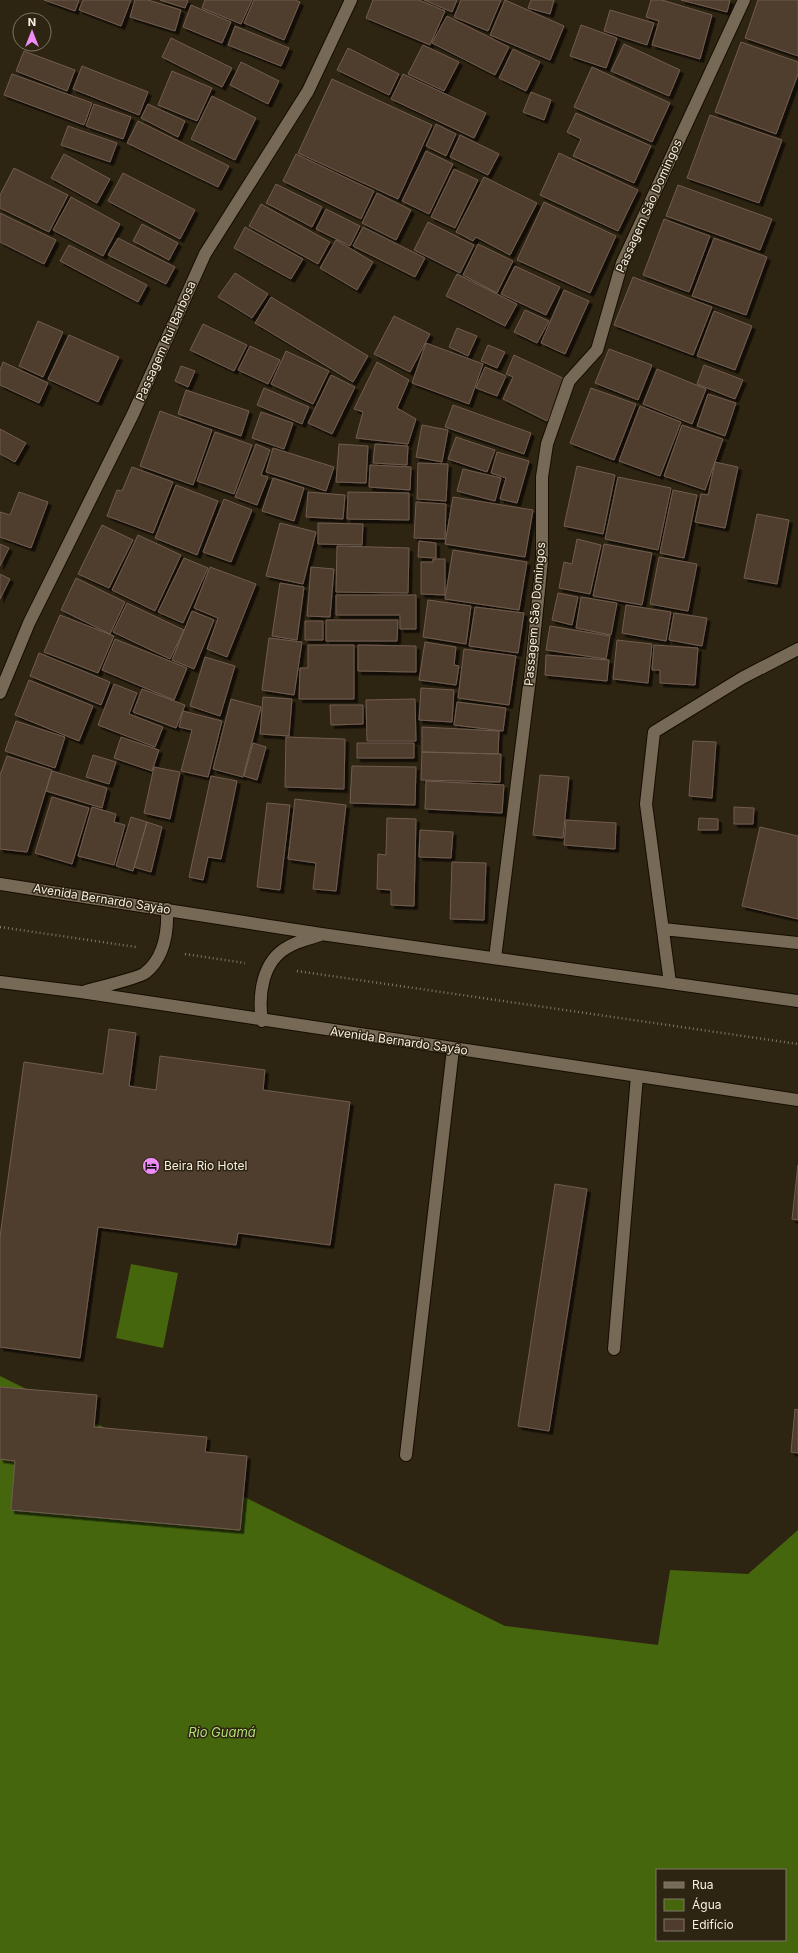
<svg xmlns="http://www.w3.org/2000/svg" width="798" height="1953" font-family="Inter,sans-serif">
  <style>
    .water { fill: #46660e; fill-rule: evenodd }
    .building { fill: #4f3c2f; stroke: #715d4f; filter: url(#shadow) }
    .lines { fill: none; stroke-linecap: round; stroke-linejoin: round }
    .lane-casing { stroke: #160d00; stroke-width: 14 }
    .street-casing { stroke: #160d00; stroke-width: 14 }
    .secondary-casing { stroke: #160d00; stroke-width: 14 }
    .path { stroke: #817869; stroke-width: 2.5; stroke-dasharray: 1 3; stroke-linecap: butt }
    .lane { stroke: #766a56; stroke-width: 12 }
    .street { stroke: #766a56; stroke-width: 12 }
    .secondary { stroke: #766a56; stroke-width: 12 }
    .labels { text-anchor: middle; stroke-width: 3; stroke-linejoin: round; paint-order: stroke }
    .street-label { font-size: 12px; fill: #f7f0e4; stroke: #2e2412 }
    .poi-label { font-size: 12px; fill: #f7f0e4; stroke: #2e2412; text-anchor: start }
    .water-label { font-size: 13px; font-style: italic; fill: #b0df73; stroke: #2e2412 }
  </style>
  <defs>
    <filter id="shadow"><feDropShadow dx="3.5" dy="3.5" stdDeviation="0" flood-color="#0009"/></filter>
  </defs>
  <rect width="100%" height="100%" fill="#2e2412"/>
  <path class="water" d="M 131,1264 L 178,1273 L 163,1348 L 116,1338 Z
    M 0,1376 L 505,1626 L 658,1645 L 670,1570 L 748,1574 L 798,1530 L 798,1953 L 0,1953 ZM 657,1870 L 785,1870 L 785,1940 L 657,1940 Z"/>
  <path class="building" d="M 44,0 L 79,0 L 75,11 Z
    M 83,0 L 131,0 L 121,26 L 79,10 Z
    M 135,0 L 148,0 L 181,10 L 175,31 L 130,17 Z
    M 160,0 L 188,0 L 185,8 Z
    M 205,0 L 252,0 L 241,24 L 202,8 Z
    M 254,0 L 295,0 L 300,2 L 284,40 L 244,23 Z
    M 373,0 L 419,0 L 445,11 L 430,45 L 366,18 Z
    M 424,0 L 457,0 L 452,12 Z
    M 461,0 L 501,0 L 488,31 L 454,17 Z
    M 505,0 L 564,26 L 550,60 L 490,35 Z
    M 531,0 L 554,0 L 550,14 L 528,8 Z
    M 651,0 L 662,0 L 712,15 L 700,59 L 652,45 L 659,21 L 646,17 Z
    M 681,0 L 730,0 L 727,12 Z
    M 758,0 L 798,0 L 798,56 L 745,38 Z
    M 191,5 L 231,22 L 222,43 L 183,27 Z
    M 610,10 L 654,23 L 647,45 L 604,31 Z
    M 447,16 L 509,47 L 495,75 L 432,43 Z
    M 581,25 L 617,38 L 606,68 L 570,56 Z
    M 235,26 L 289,48 L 281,66 L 228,45 Z
    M 171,38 L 232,68 L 222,87 L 162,57 Z
    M 741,42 L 798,62 L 798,74 L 776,134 L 715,112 Z
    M 624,44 L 680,70 L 669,96 L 611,71 Z
    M 423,45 L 459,62 L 444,91 L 408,74 Z
    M 348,48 L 399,74 L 389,95 L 337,70 Z
    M 513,49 L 540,62 L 526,91 L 499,78 Z
    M 24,51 L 75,70 L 67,91 L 16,71 Z
    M 241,62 L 279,81 L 268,104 L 230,85 Z
    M 82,66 L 148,92 L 139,115 L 73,89 Z
    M 592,67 L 670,103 L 652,142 L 574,107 Z
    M 172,71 L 212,88 L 197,121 L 158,105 Z
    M 12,74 L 92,103 L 84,125 L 4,95 Z
    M 403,74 L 486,113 L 474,138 L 391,99 Z
    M 332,79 L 432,125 L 398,199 L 298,153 Z
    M 531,92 L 551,100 L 544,120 L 523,112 Z
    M 212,96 L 256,118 L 235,160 L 191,139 Z
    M 94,104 L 131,117 L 123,139 L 86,126 Z
    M 148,104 L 185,121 L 178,137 L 141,118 Z
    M 576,113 L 651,146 L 634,183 L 573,156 L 581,139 L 567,132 Z
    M 710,115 L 782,140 L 759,203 L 687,178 Z
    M 138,121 L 229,166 L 218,187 L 127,143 Z
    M 436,124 L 456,134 L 446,156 L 426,146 Z
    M 68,126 L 117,143 L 110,162 L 61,145 Z
    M 460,135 L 499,154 L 488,175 L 450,157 Z
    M 426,151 L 453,164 L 429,214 L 402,201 Z
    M 559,153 L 638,190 L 618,231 L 540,195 Z
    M 64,154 L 110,179 L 97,203 L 51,178 Z
    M 296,154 L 374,191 L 361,219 L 283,181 Z
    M 14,168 L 68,195 L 49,232 L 0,208 L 0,195 Z
    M 454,169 L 478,180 L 455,228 L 431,217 Z
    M 123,173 L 195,210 L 180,239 L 108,201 Z
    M 484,177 L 537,203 L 510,255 L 476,237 L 473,241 L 456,232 Z
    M 276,184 L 322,207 L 312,227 L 266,203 Z
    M 678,185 L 772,219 L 760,250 L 666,216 Z
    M 377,193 L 411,210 L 396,240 L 362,223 Z
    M 71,197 L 120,224 L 103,256 L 53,230 Z
    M 544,202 L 616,236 L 590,293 L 517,260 Z
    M 261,204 L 330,242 L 318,264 L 249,226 Z
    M 326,209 L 360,226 L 350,246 L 316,229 Z
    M 0,213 L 56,240 L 44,264 L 0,242 Z
    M 664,219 L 710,236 L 689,292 L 643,275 Z
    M 428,222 L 474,245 L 460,273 L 414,250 Z
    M 142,224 L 178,243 L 169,260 L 133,241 Z
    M 245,227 L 303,259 L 291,279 L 234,248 Z
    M 363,227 L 425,258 L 415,277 L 353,246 Z
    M 118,238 L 175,267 L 166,284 L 108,255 Z
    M 714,238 L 767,257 L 746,315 L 692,296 Z
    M 336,240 L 373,262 L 357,290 L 320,268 Z
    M 478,244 L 513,261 L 497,293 L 463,275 Z
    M 69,245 L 147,285 L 138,302 L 60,261 Z
    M 515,266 L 560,287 L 546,315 L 501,294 Z
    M 235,273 L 268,294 L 252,318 L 218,297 Z
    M 457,274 L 517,304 L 505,326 L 446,296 Z
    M 633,277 L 712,307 L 693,355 L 614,325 Z
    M 564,290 L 589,301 L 565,354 L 541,343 Z
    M 271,297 L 368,356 L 353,382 L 255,323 Z
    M 525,310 L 549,321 L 537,343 L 514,332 Z
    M 714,311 L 752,326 L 735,370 L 697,356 Z
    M 394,316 L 430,334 L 410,372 L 374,354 Z
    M 38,321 L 63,332 L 43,377 L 19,366 Z
    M 203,324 L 247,345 L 234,371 L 190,350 Z
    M 457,328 L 477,336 L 468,356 L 449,347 Z
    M 69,335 L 119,357 L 98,402 L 48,379 Z
    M 426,343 L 483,364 L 469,404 L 412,383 Z
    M 488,345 L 505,352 L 497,368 L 481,361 Z
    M 250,346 L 280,360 L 268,384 L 238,370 Z
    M 609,349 L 652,365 L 638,400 L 595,383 Z
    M 286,351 L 329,371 L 313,404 L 271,384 Z
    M 514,355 L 567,380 L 547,421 L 503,399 L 513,377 L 506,374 Z
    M 3,362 L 48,383 L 39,403 L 0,385 L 0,370 Z
    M 377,362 L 409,380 L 397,408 L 416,419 L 408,444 L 356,438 L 363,412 L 354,409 Z
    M 704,365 L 743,380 L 735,399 L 697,384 Z
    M 181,366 L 195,371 L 188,387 L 175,381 Z
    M 485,367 L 506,376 L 497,396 L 476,388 Z
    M 657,369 L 706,389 L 692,424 L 643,404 Z
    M 331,375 L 355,387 L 332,434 L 308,423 Z
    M 264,388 L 309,407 L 302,424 L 257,405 Z
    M 591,388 L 636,404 L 614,460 L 570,443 Z
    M 186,390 L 249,411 L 241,436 L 178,414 Z
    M 708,394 L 736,403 L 725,436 L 697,426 Z
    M 453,405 L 531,433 L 524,454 L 445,427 Z
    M 640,406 L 681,422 L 660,476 L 619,461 Z
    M 160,411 L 212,430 L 193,485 L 140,466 Z
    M 261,412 L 293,423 L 284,449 L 252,438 Z
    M 422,425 L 448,430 L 442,462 L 416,457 Z
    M 682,425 L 723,439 L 705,490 L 664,476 Z
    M 0,429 L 26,443 L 15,462 L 0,454 Z
    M 215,432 L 252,445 L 234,494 L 197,481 Z
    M 456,437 L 495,450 L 487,472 L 448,459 Z
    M 256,444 L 270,450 L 261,475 L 268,477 L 257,505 L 235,497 Z
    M 339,444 L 368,446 L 366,483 L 336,482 Z
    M 375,444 L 408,446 L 407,465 L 373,463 Z
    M 273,448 L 334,467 L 326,491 L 266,472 Z
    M 497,452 L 529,461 L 517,503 L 500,499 L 506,478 L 491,473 Z
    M 715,462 L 738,467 L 725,528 L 695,522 L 701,494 L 708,495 Z
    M 418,463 L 448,464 L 446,501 L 417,499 Z
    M 370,465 L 411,467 L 410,490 L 369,487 Z
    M 577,466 L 615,475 L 603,534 L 564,526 Z
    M 132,467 L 173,482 L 153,533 L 107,516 L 117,490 L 122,491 Z
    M 463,469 L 501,478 L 495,501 L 457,491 Z
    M 618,477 L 671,488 L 658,550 L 605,539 Z
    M 273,478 L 304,488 L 294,521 L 262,511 Z
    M 176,485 L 218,501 L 197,555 L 155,538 Z
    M 673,490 L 697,495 L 684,558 L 660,553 Z
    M 19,492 L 48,502 L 31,548 L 0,537 L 0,512 L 10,515 Z
    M 308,492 L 345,495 L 343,519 L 306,517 Z
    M 348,492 L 409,493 L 409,520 L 347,519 Z
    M 453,497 L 533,510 L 525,557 L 445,544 Z
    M 224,499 L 252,510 L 231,562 L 203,552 Z
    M 416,502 L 446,504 L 445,539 L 414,538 Z
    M 757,514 L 789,520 L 777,584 L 744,578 Z
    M 280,523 L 316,532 L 303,584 L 266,576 Z
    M 318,523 L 363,524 L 362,545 L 318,544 Z
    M 102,525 L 133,540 L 109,588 L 78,574 Z
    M 138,535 L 181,555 L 155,611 L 112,590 Z
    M 577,539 L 601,545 L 590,594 L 559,588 L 564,562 L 572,564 Z
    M 419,541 L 436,543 L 436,558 L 418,557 Z
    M 0,544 L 9,548 L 0,566 Z
    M 604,544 L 652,553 L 642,605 L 593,596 Z
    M 337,546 L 409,548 L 408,593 L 336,592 Z
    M 453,550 L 527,562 L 519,610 L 445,599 Z
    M 659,557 L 697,564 L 688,611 L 650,604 Z
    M 184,558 L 208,568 L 183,623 L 158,612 Z
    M 433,559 L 445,559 L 445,595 L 421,594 L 421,562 L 433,562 Z
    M 210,567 L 256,584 L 227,657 L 207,649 L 218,618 L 194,608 Z
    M 311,567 L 334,569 L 330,617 L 307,616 Z
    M 0,574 L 10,579 L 0,599 Z
    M 76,578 L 125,602 L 110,634 L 61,610 Z
    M 280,583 L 304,587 L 297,640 L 272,636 Z
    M 558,593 L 578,597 L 572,625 L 552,620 Z
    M 336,595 L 416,595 L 416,629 L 400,629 L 400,615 L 336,615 Z
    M 581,597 L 617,603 L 611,635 L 576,628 Z
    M 428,600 L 471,606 L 466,644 L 423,637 Z
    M 127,603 L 184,630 L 170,659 L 113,632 Z
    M 626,605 L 671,612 L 666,641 L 622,633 Z
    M 475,607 L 524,613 L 518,653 L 469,646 Z
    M 192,611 L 214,620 L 194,669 L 172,660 Z
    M 674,613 L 707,618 L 702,646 L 669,640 Z
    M 60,615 L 114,636 L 98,673 L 44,652 Z
    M 326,620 L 398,620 L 397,641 L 326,641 Z
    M 305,621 L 323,621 L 323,640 L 305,640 Z
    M 550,626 L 610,636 L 606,659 L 546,650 Z
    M 269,638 L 302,642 L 294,695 L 262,690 Z
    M 115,639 L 187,668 L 174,700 L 102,670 Z
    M 617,640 L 652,644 L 648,683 L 613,679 Z
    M 425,642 L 456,647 L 454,665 L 459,666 L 456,685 L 419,680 Z
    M 308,645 L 354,645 L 354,699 L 299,699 L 300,668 L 308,668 Z
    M 358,645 L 416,646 L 416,672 L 358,671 Z
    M 654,645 L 698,648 L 695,685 L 660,683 L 660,670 L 652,670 Z
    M 464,649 L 516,656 L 509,705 L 458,698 Z
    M 39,653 L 110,682 L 101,705 L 30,676 Z
    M 546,655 L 609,660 L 607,681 L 545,675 Z
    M 205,657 L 235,666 L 220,716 L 190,706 Z
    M 29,680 L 93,706 L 79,741 L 15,715 Z
    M 114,684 L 137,693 L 129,714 L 163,727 L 155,747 L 98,725 Z
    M 421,688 L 454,690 L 452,722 L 419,720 Z
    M 142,689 L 185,705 L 176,728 L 133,712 Z
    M 263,697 L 292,699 L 289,736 L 260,734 Z
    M 231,699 L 261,707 L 243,777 L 213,769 Z
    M 415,699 L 416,741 L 367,741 L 366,700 Z
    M 457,702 L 506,708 L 503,731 L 454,725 Z
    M 330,705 L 363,705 L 363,724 L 331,725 Z
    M 183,711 L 222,721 L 208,777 L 181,771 L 192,730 L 179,727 Z
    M 16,721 L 65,737 L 55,768 L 5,751 Z
    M 422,727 L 499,731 L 498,754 L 422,752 Z
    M 121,737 L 159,750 L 152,771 L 114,758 Z
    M 286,737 L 345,739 L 344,789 L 285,787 Z
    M 693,741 L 716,742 L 712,798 L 689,796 Z
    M 253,743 L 266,747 L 257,780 L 244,776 Z
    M 357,743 L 414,743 L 414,758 L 357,758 Z
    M 422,752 L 501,754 L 500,782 L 421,780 Z
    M 93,755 L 116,762 L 109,784 L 86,777 Z
    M 7,756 L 52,770 L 27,852 L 0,849 L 0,775 Z
    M 352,766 L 416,767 L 415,805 L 350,803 Z
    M 154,767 L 180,772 L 170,819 L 144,813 Z
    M 52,771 L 107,788 L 102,808 L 46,791 Z
    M 540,775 L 569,777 L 563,838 L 533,835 Z
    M 211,776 L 237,781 L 221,859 L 208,857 L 203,880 L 189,877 Z
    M 426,781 L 504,785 L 502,813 L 425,809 Z
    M 52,797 L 89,808 L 72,864 L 35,853 Z
    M 295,799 L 346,805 L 336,891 L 313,889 L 316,863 L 288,859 Z
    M 267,803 L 290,805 L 280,890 L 257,887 Z
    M 92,807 L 116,814 L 114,822 L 125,825 L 114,865 L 78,856 Z
    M 734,807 L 754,808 L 753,824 L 734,824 Z
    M 131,817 L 147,822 L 133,871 L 116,866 Z
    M 387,818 L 416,819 L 414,906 L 391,905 L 391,890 L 377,889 L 378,854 L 386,855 Z
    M 699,818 L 718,819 L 718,830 L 698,830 Z
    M 566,820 L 616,823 L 615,849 L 564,845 Z
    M 147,822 L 162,827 L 151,872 L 134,867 Z
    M 760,827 L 798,836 L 798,919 L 742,906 Z
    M 420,830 L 453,832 L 451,858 L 419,857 Z
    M 452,862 L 486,863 L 484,920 L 450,919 Z
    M 109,1029 L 136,1033 L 129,1086 L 156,1090 L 160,1056 L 265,1070 L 263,1090 L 350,1102 L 330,1245 L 238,1233 L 236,1245 L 98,1227 L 80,1358 L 0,1347 L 0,1237 L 24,1062 L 103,1074 Z
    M 798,1165 L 798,1220 L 792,1219 Z
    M 555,1184 L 587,1189 L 549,1431 L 518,1426 Z
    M 0,1387 L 97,1395 L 94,1427 L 207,1437 L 205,1452 L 247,1456 L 240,1530 L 11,1510 L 15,1461 L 0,1459 Z
    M 795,1409 L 798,1410 L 798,1453 L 791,1452 Z"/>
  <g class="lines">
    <defs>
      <path id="lane" d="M 663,929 L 798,943
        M 670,983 L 646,804 L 654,732 L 742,678 L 798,649
        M 614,1349 L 637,1076
        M 406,1455 L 453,1049"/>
      <path id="street" d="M 0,693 L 29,623 L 133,414 L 205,254 L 308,91 L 351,0
        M 495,958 L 531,670 L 542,560 L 542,477 L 547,444 L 569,381 L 597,350 L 622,263 L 744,0"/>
      <path id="secondary" d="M 0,884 L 321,934 L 798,1001
        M 0,982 L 81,992 L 798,1100
        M 86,991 C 96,988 139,978 145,973 C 164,958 168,932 167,909
        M 262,1021 C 258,995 262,961 288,947 C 297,941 309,939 320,935"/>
    </defs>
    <use href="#lane" class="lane-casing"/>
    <use href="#street" class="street-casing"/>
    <use href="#secondary" class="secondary-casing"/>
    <path class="path" d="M 0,927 L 136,947
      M 185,954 L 245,963
      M 297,971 L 798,1044"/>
    <use href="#lane" class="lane"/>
    <use href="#street" class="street"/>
    <use href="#secondary" class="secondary"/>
  </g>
  <defs>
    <symbol id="hotel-disc" viewBox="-11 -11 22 22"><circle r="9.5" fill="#ee8cf8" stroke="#2e2412"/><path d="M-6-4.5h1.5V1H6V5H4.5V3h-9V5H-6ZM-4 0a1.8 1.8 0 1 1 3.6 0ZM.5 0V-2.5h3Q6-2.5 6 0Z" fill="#111"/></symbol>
  </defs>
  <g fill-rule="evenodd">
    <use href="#hotel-disc" x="141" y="1156" width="20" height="20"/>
  </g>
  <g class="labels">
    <g class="street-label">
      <text transform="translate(649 206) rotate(-66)" y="4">Passagem São Domingos</text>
      <text transform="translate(166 341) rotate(-66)" y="4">Passagem Rui Barbosa</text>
      <text transform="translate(535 614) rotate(-85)" y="4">Passagem São Domingos</text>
      <text transform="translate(102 899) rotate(9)" y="4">Avenida Bernardo Sayão</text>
      <text transform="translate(399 1041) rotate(8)" y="4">Avenida Bernardo Sayão</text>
    </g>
    <g class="poi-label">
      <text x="164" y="1170">Beira Rio Hotel</text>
    </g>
    <g class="water-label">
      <text x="222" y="1737">Rio Guamá</text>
    </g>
  </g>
  <rect x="656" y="1869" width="130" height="72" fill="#2e2412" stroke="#7e7666"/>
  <rect x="664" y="1882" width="20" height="6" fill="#766a56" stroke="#7e7666"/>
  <text x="692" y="1889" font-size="12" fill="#f7f0e4">Rua</text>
  <rect x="664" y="1899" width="20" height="12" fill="#46660e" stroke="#7e7666"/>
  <text x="692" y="1909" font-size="12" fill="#f7f0e4">Água</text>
  <rect x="664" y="1919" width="20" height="12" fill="#4f3c2f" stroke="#7e7666"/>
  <text x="692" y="1929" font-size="12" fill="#f7f0e4">Edifício</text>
  <g transform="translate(32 32)"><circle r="19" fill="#2e2412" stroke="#7e7666"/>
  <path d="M0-3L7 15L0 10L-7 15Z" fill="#ee8cf8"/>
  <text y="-6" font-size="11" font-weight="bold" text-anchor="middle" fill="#f7f0e4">N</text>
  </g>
</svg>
